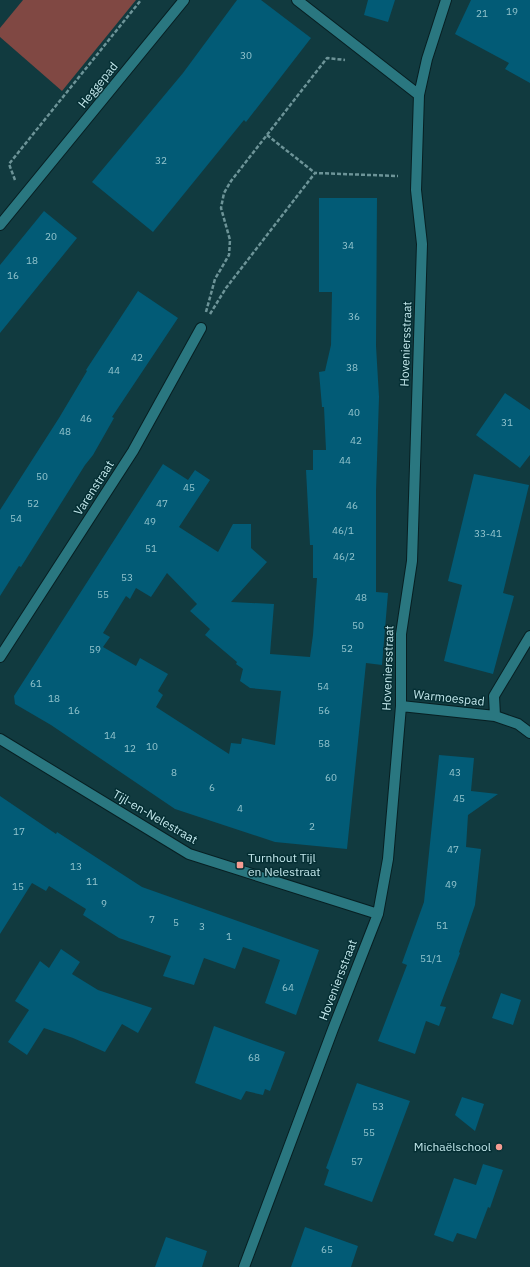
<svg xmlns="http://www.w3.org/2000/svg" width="530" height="1267" font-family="'IBM Plex Sans',sans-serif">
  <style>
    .green { fill: #804843 }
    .building { fill: #025b76; fill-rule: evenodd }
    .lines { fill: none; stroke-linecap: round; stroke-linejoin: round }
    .street-casing { stroke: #071f22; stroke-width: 12 }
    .path { stroke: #6d9498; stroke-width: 2.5; stroke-dasharray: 4 2; stroke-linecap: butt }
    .street { stroke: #2a7780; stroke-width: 10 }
    .poi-dot { fill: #f59c92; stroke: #052f34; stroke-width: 1.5 }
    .labels { text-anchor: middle; stroke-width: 3; stroke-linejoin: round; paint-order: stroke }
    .number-label { font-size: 10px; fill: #94c5ce }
    .street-label { font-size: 12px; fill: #c4e8ec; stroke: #052f34 }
    .poi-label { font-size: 12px; fill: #c4e8ec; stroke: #052f34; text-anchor: start }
  </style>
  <rect width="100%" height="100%" fill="#113a3f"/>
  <path class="green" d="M 23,0 L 136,0 L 62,91 L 0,37 L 0,28 Z"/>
  <path class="building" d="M 237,0 L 261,0 L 311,38 L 246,122 L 244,120 L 153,232 L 92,182 L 183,73 Z
    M 368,0 L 395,0 L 388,22 L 364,15 Z
    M 471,0 L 530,0 L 530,83 L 505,69 L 509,63 L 455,34 Z
    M 319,198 L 377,198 L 376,346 L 379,397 L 376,491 L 376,592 L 388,593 L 382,665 L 366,663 L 347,849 L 275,842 L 175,809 L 51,725 L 15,704 L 14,696 L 163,464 L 188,480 L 195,470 L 210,480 L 179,527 L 218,552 L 233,524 L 251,524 L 251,548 L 267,562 L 231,602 L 274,604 L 270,654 L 310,657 L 313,635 L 317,578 L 313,578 L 313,545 L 310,545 L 306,470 L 313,470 L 313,450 L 326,450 L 324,407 L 322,407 L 319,372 L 325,371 L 331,345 L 332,292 L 319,292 ZM 167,573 L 197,604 L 190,611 L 210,629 L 205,635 L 237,662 L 236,664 L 243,669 L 240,681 L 250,688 L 281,691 L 275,745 L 242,738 L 241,744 L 231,743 L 229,754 L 156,707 L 163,695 L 158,691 L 168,674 L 140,658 L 136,666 L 103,647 L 110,637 L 103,633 L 126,596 L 130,599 L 136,588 L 151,597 Z
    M 44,211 L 77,238 L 0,333 L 0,265 Z
    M 138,291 L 178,318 L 112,417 L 114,418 L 93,455 L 85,465 L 21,567 L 19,566 L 0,596 L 0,510 L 59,418 L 87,371 L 86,370 Z
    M 505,393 L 530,410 L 530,455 L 520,468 L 476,435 Z
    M 474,474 L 529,485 L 503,593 L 514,596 L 493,674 L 444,661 L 462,585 L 448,581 Z
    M 439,755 L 474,758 L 471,791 L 498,794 L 468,815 L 466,847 L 481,849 L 475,905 L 459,952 L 460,953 L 440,1006 L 446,1007 L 439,1026 L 426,1021 L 415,1054 L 378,1041 L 407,965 L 402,963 L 424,902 Z
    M 0,796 L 56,834 L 57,832 L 142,887 L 319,950 L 296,1015 L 265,1003 L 280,960 L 243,947 L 235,969 L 204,958 L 194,985 L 163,976 L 171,956 L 119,938 L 83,915 L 86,909 L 49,886 L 46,891 L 32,883 L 0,934 Z
    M 61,949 L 80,962 L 72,974 L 98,990 L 152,1008 L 138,1033 L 122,1024 L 105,1052 L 73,1038 L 44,1028 L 27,1055 L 8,1042 L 29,1010 L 15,1001 L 40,961 L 49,968 Z
    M 501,993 L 521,1000 L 513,1025 L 492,1018 Z
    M 214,1026 L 285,1052 L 270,1091 L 265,1089 L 263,1095 L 246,1091 L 241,1100 L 195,1083 Z
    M 357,1083 L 410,1101 L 372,1202 L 324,1185 L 329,1170 L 326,1168 Z
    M 462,1097 L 484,1104 L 475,1131 L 455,1115 Z
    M 483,1164 L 503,1170 L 490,1208 L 488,1207 L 476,1239 L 457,1233 L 453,1242 L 434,1235 L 454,1178 L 476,1185 Z
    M 305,1227 L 358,1246 L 351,1267 L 291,1267 Z
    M 166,1237 L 207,1251 L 202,1267 L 155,1267 Z"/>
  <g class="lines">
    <defs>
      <path id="street" d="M 297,0 L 419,95
        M 0,225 L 184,0
        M 530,636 L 494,696 L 495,716 L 518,724 L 530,733
        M 0,657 L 133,451 L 201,328
        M 401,706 L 495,716
        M 0,739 L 189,854 L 378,914
        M 244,1267 L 333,1029 L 378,914 L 388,859 L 401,706 L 401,634 L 412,561 L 422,244 L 416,190 L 419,95 L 427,59 L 446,0"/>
    </defs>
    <use href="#street" class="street-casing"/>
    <path class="path" d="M 267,135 L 315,173
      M 15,180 L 9,164 L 141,0
      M 206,312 L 215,279 L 229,255 L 230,240 L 221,208 L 224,193 L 231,181 L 327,58 L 345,60
      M 210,314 L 226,288 L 315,173 L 398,176"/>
    <use href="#street" class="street"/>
  </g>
  <g class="poi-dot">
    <rect x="236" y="861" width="8" height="8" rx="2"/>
    <circle cx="499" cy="1147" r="4"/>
  </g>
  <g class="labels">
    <g class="number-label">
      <text x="512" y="15">19</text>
      <text x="482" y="17">21</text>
      <text x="246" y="59">30</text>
      <text x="161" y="164">32</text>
      <text x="51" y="240">20</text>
      <text x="348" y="249">34</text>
      <text x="32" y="264">18</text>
      <text x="13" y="279">16</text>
      <text x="354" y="320">36</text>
      <text x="137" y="361">42</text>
      <text x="352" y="371">38</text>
      <text x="114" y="374">44</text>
      <text x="354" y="416">40</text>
      <text x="86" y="422">46</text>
      <text x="507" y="426">31</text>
      <text x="65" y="435">48</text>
      <text x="356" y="444">42</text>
      <text x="345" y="464">44</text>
      <text x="42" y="480">50</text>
      <text x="189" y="491">45</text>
      <text x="33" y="507">52</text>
      <text x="162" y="507">47</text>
      <text x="352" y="509">46</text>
      <text x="16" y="522">54</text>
      <text x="150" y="525">49</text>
      <text x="343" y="534">46/1</text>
      <text x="488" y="537">33-41</text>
      <text x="151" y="552">51</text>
      <text x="344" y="560">46/2</text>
      <text x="127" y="581">53</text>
      <text x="103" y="598">55</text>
      <text x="361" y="601">48</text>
      <text x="358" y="629">50</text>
      <text x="347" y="652">52</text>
      <text x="95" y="653">59</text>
      <text x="36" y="687">61</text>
      <text x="323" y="690">54</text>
      <text x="54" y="702">18</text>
      <text x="74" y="714">16</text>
      <text x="324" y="714">56</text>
      <text x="110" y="739">14</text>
      <text x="324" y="747">58</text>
      <text x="152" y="750">10</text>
      <text x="130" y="752">12</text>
      <text x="174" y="776">8</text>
      <text x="455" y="776">43</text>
      <text x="331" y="781">60</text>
      <text x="212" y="791">6</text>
      <text x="459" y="802">45</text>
      <text x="240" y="812">4</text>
      <text x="312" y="830">2</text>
      <text x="19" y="835">17</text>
      <text x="453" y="853">47</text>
      <text x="76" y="870">13</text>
      <text x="92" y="885">11</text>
      <text x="451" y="888">49</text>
      <text x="18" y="890">15</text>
      <text x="104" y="907">9</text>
      <text x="152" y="923">7</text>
      <text x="176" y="926">5</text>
      <text x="442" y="929">51</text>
      <text x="202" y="930">3</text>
      <text x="229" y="940">1</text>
      <text x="431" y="962">51/1</text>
      <text x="288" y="991">64</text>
      <text x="254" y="1061">68</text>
      <text x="378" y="1110">53</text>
      <text x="369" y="1136">55</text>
      <text x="357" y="1165">57</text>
      <text x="327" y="1253">65</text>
    </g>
    <g class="street-label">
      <text transform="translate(98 85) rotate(-51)" y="4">Heggepad</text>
      <text transform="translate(406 344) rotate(-88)" y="4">Hoveniersstraat</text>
      <text transform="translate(94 488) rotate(-57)" y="4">Varenstraat</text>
      <text transform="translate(388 668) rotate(-88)" y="4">Hoveniersstraat</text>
      <text transform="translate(449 698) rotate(6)" y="4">Warmoespad</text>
      <text transform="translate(155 817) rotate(30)" y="4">Tijl-en-Nelestraat</text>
      <text transform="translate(338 980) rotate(-69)" y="4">Hoveniersstraat</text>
    </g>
    <g class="poi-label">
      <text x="248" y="862">Turnhout Tijl<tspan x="248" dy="14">en Nelestraat</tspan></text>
      <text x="491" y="1151" text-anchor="end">Michaëlschool</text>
    </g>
  </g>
</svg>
